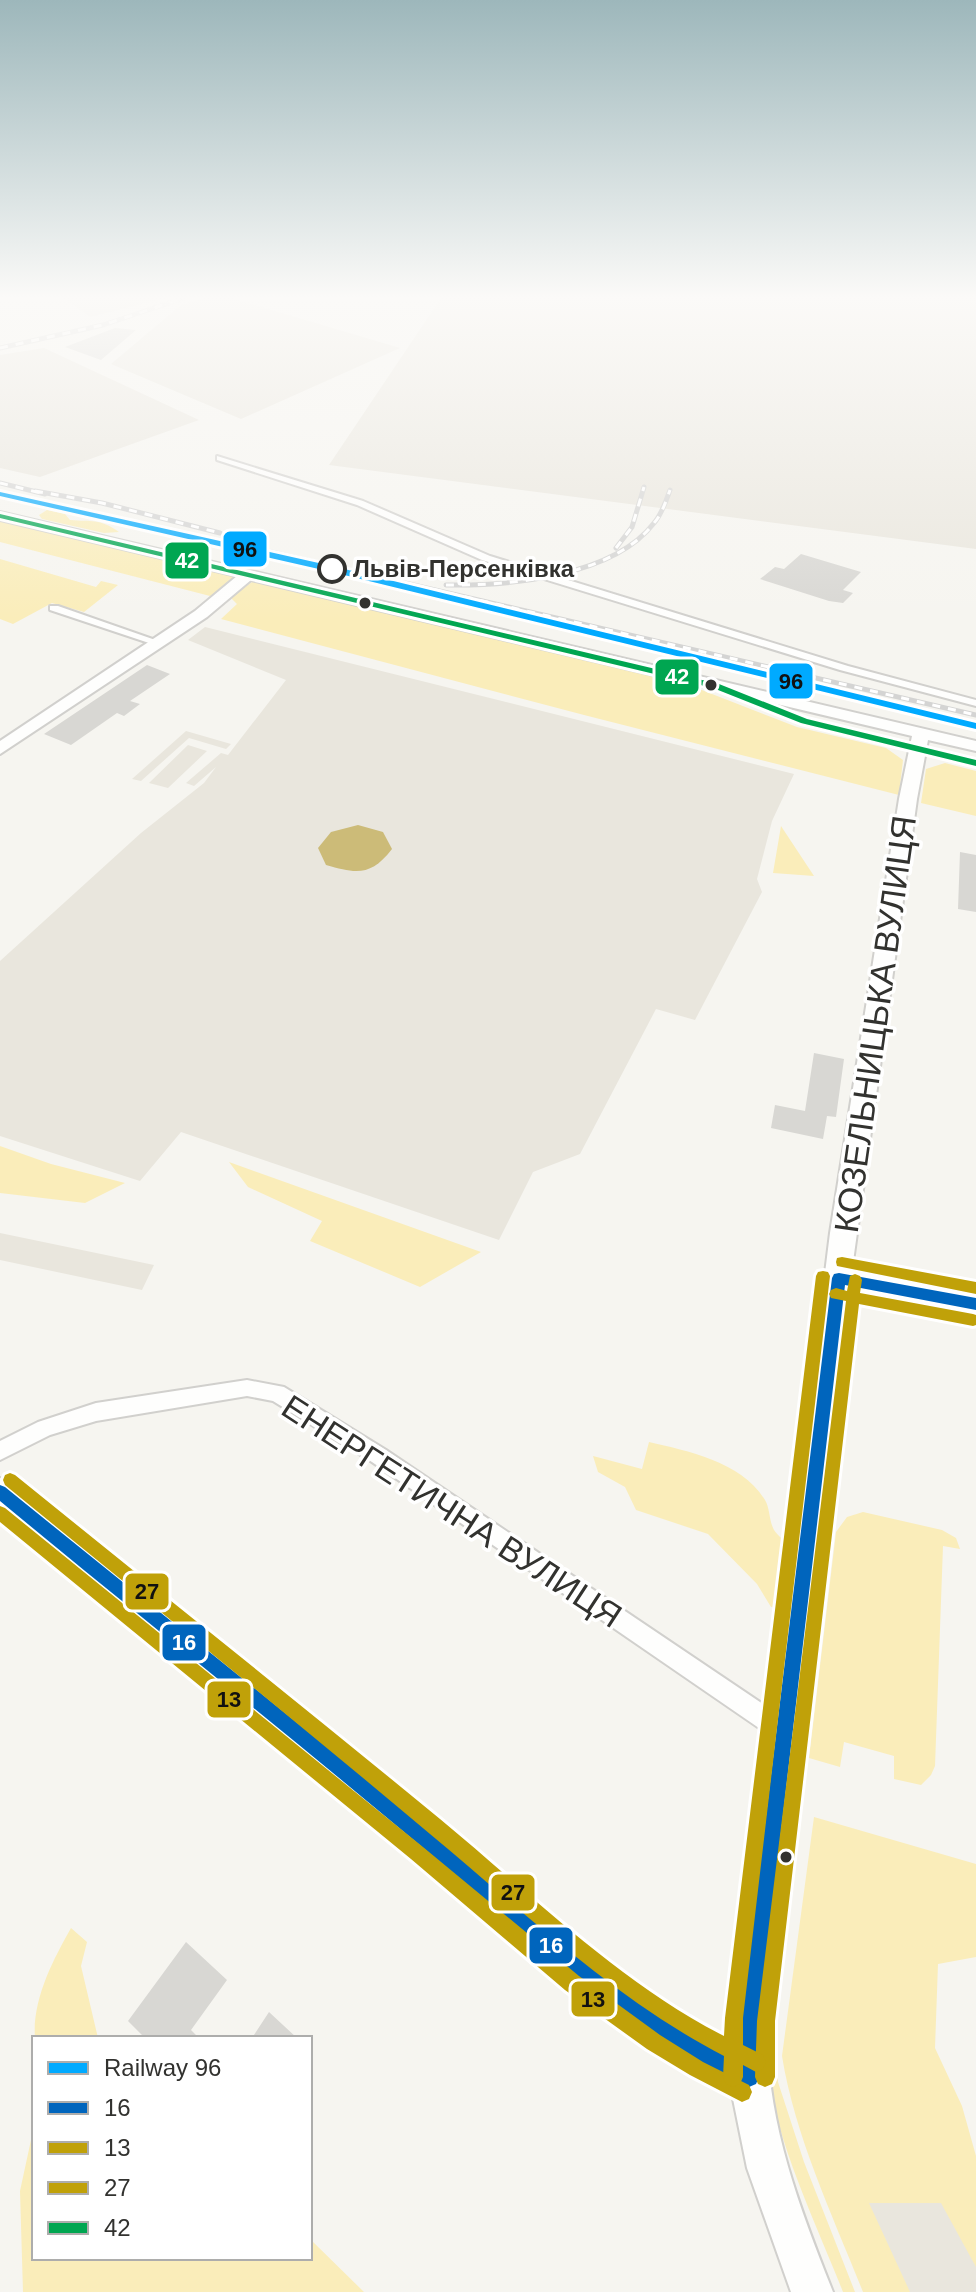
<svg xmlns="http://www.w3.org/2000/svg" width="976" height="2292" font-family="Arial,sans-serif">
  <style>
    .built { fill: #e9e6dd }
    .green { fill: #faedba }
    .water { fill: #ccbb78 }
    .building { fill: #d8d7d3 }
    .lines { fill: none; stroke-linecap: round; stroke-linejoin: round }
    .street-casing { stroke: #d1d0cd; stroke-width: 4 }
    .secondary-casing { stroke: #d1d0cd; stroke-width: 4 }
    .street { fill: #fefefd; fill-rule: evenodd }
    .secondary { fill: #fefefd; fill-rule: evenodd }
    .rail-casing { stroke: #d4d4d3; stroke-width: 5 }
    .rail { stroke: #fff; stroke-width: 3; stroke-dasharray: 8; stroke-linecap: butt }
    .bus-1-casing { stroke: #fff; stroke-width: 6 }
    .bus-2-casing { stroke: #fff; stroke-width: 6 }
    .bus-3-casing { stroke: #fff; stroke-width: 6 }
    .bus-4-casing { stroke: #fff; stroke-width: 6 }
    .bus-1 { fill: #0065bd; fill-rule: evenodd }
    .bus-2 { fill: #c0a109; fill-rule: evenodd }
    .bus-3 { fill: #c0a109; fill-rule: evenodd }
    .bus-4 { fill: #00a651; fill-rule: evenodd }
    .rail-1-casing { stroke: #fff; stroke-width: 6 }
    .rail-1 { fill: #0af; fill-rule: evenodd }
    .stop-dot { fill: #fff; stroke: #32322f; stroke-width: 4 }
    .bus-dot { fill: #32322f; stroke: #fff; stroke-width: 3 }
    .labels { text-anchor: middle; stroke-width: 7; stroke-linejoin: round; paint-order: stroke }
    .far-stop-label { font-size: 24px; font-weight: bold; fill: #32322f; stroke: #fff; text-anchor: start }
    .near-street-label { font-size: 34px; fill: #32322f; stroke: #fff }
    .line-badge { stroke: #fff; stroke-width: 3 }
    .badge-label { font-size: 22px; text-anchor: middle; font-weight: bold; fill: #fff }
    .pale-badge-label { font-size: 22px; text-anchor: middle; font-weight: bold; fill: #111 }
  </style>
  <rect width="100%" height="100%" fill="#f6f5f0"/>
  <path class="built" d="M 64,298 L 166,298 L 90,317 Z
    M 206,298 L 231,298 L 400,348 L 241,419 L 111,364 L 181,305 Z
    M 441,298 L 976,298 L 976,549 L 329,465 Z
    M 44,348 L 199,420 L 40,477 L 0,468 L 0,355 Z
    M 205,627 L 794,774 L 772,821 L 757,879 L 762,892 L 695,1020 L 656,1009 L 580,1154 L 533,1172 L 499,1240 L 181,1132 L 140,1181 L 0,1136 L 0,961 L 141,833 L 204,783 L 216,767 L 194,786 L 186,783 L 221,753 L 228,755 L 286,680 L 188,640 Z
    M 186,731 L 231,744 L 226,749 L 189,738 L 141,781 L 132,779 Z
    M 188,745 L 207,751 L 168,788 L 149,783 Z
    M 0,1233 L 154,1265 L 142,1290 L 0,1260 Z
    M 976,2158 L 976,2292 L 867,2292 L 815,2168 Z"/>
  <path class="green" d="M 47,510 L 65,514 L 70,520 C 92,522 99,518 119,532 L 104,533 L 42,519 L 39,515 Z
    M 0,521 L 232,572 L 233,579 L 214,597 L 0,542 Z
    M 0,559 L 96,587 L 101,581 L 118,585 L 84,612 L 52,603 L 13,624 L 0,619 Z
    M 255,580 L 689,685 L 797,727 L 886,748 L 903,760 L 899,795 L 584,715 L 221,619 L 237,604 L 230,597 Z
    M 945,763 L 976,771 L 976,816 L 921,803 L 926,769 Z
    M 781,826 L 814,876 L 773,873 Z
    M 0,1146 L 51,1164 L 125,1183 L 85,1203 L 0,1193 Z
    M 229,1162 L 481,1252 L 420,1287 L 310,1241 L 322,1221 L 248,1187 Z
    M 908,1302 L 976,1316 L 976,1328 L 905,1313 Z
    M 649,1442 C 688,1451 742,1462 765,1500 C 770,1508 769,1521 774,1530 C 778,1536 786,1542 791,1548 L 787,1610 L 771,1607 L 757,1584 L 708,1534 L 636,1510 L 625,1487 L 598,1472 L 593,1456 L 642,1469 Z
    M 863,1512 L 942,1530 L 956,1538 L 960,1549 L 943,1546 L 935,1766 L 931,1775 L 921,1785 L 894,1779 L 894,1756 L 844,1742 L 840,1767 L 809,1758 L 836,1532 L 847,1517 Z
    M 814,1817 L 976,1864 L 976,1957 L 938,1964 L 935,2048 L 962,2106 L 976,2156 L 976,2267 L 941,2203 L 869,2203 L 910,2292 L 863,2292 C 833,2216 795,2137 782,2056 Z
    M 71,1928 L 87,1942 L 81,1966 L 98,2038 L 35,2038 C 32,2000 53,1960 71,1928 Z
    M 778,1938 L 787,1941 L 775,2030 L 778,2082 L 804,2162 L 855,2292 L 843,2292 C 815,2220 767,2124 766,2048 C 765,2012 774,1974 778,1938 Z
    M 34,2126 L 34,2258 L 310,2258 L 310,2239 L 364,2292 L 23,2292 L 20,2191 Z"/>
  <path class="water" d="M 358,825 L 383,832 L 392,849 C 371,876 357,874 326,865 L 318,848 L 331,832 Z"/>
  <path class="building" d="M 115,328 L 136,330 L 101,360 L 65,347 Z
    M 801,554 L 861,572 L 843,590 L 853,593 L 843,603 L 829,601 L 760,579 L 775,567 L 784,569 Z
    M 147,665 L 170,674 L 130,701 L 140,704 L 124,716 L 117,713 L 71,745 L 44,734 Z
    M 960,852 L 976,855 L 976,912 L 958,909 Z
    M 814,1053 L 844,1059 L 836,1117 L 827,1116 L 823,1139 L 771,1128 L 775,1105 L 805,1111 Z
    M 186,1942 L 227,1980 L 191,2030 L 199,2038 L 145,2038 L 128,2021 Z
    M 269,2012 L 297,2038 L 252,2038 Z"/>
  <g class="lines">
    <defs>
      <path id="street" d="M 217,456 L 363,501 L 490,556 L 848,666 L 976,700 L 976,706 L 840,670 L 482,560 L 357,505 L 217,460 Z
        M 50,606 L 58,606 L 164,643 L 155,645 L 50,610 Z
        M 247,1380 L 284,1387 L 386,1450 L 794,1725 L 797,1733 L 794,1741 L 786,1744 L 778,1741 L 372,1462 L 273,1401 L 247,1396 L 96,1421 L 50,1435 L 0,1460 L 0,1441 L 38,1422 L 96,1403 Z"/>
      <path id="secondary" d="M 0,512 L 976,741 L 976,751 L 928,740 L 917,799 L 852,1269 L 976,1293 L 976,1315 L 849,1291 L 767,2038 C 769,2128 800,2209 833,2292 L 791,2292 L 747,2168 L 731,2089 C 612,2033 521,1942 421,1858 C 281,1742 140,1627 0,1510 L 0,1478 L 10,1482 C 157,1600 304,1717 449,1837 C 538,1910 623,1999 729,2048 L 830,1233 L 899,799 L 912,736 L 251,580 L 207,617 L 0,754 L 0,741 L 195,611 L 237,576 L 0,520 Z"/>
    </defs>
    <use href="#street" class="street-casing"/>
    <use href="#secondary" class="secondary-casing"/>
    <use href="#street" class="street"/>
    <use href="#secondary" class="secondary"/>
    <defs>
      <path id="rail" d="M 0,348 L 103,325 L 184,298
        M 0,483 L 45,494
        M 35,491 L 102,503 L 220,533
        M 158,530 L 209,545
        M 199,539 L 254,548 L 976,715
        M 616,548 L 632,527 L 644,487
        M 446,585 C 508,586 613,577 654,523 C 662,514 666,501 670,490"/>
    </defs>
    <use href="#rail" class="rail-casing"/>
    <use href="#rail" class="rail"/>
    <defs>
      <path id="bus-1" d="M 839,1273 L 976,1298 L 976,1310 L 845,1285 L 759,2020 L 759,2077 L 756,2084 L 749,2087 C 627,2036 522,1931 422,1847 C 283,1730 140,1617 0,1501 L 0,1485 L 5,1487 C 148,1603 292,1717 434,1835 C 532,1916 625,2004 740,2062 L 741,2020 L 832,1278 L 834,1274 Z"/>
      <path id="bus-2" d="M 855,1274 L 860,1276 L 862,1280 L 860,1293 L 973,1314 L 976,1315 L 976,1325 L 973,1326 L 859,1304 L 775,2021 L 775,2077 L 772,2084 L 765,2087 L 758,2084 L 755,2077 L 757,2021 L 846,1301 L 831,1298 L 829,1294 L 831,1290 L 836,1288 L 847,1291 L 850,1276 Z
        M 0,1506 L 5,1508 L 423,1847 L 579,1976 L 660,2035 L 703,2062 L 749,2085 L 752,2092 L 749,2099 L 742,2102 L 690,2075 L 647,2049 L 565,1990 L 411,1859 L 0,1522 Z"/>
      <path id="bus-3" d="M 842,1257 L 976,1282 L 976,1294 L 842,1267 L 837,1266 L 836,1262 L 837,1258 Z
        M 823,1271 L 828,1272 L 830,1276 L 743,2018 L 743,2045 L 763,2055 L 766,2062 L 763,2069 L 756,2072 L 743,2065 L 743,2077 L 740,2084 L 733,2087 L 726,2084 L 723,2077 L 724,2056 C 614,1999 524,1912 430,1834 C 290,1716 147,1601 5,1485 L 3,1480 L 5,1475 L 10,1473 L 15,1475 C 157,1590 299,1703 440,1819 C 531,1894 618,1982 724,2036 L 725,2018 L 816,1276 L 818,1272 Z"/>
      <path id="bus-4" d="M 0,514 L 719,684 L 807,719 L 976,760 L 976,766 L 801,723 L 713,688 L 0,518 Z"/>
    </defs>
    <use href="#bus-1" class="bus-1-casing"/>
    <use href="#bus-2" class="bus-2-casing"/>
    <use href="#bus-3" class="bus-3-casing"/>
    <use href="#bus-4" class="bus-4-casing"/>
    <use href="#bus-1" class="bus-1"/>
    <use href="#bus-2" class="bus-2"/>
    <use href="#bus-3" class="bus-3"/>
    <use href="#bus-4" class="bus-4"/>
    <defs>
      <path id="rail-1" d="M 0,492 L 332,566 L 976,723 L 976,729 L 332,572 L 0,496 Z"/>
    </defs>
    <use href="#rail-1" class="rail-1-casing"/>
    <use href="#rail-1" class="rail-1"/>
  </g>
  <linearGradient id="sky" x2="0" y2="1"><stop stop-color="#9db7bb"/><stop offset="0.48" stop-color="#fbfaf8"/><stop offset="1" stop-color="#fbfaf8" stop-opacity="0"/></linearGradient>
  <rect width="976" height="619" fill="url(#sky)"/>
  <circle class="stop-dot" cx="332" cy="569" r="13"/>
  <g class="bus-dot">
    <circle cx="365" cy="603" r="7"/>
    <circle cx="711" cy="685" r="7"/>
    <circle cx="786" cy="1857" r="7"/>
  </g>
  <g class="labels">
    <g class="far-stop-label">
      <text x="353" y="577">Львів-Персенківка</text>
    </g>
    <g class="near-street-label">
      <text transform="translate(875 1024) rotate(-82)" y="12">КОЗЕЛЬНИЦЬКА ВУЛИЦЯ</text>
      <text transform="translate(452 1511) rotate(33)" y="12">ЕНЕРГЕТИЧНА ВУЛИЦЯ</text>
    </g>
  </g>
  <g class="line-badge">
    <rect x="222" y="530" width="46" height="38" rx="8" fill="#0af"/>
    <rect x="164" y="541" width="46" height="39" rx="8" fill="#00a651"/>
    <rect x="654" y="658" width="46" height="38" rx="8" fill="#00a651"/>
    <rect x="768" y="662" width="46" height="38" rx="8" fill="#0af"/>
    <rect x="124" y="1572" width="46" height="39" rx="8" fill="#c0a109"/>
    <rect x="161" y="1623" width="46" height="39" rx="8" fill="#0065bd"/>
    <rect x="206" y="1680" width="46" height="39" rx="8" fill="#c0a109"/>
    <rect x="490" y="1873" width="46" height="39" rx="8" fill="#c0a109"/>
    <rect x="528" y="1926" width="46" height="39" rx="8" fill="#0065bd"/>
    <rect x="570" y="1980" width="46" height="38" rx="8" fill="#c0a109"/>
  </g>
  <g class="badge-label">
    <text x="187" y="568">42</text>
    <text x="677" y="684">42</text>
    <text x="184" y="1650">16</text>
    <text x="551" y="1953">16</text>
  </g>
  <g class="pale-badge-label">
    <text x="245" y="557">96</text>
    <text x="791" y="689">96</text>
    <text x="147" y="1599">27</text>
    <text x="229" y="1707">13</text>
    <text x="513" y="1900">27</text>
    <text x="593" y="2007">13</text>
  </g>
  <rect x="32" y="2036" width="280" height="224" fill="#ffffff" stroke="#adadac" stroke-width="2"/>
  <rect x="48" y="2062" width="40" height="12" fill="#00aaff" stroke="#adadac" stroke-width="2"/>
  <text x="104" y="2076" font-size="24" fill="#32322f">Railway 96</text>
  <rect x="48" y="2102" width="40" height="12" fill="#0065bd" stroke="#adadac" stroke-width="2"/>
  <text x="104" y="2116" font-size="24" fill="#32322f">16</text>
  <rect x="48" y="2142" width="40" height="12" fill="#c0a109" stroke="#adadac" stroke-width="2"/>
  <text x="104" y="2156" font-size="24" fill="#32322f">13</text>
  <rect x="48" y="2182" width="40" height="12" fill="#c0a109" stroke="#adadac" stroke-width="2"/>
  <text x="104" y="2196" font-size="24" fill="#32322f">27</text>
  <rect x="48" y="2222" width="40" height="12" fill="#00a651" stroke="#adadac" stroke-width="2"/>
  <text x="104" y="2236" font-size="24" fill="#32322f">42</text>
</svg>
